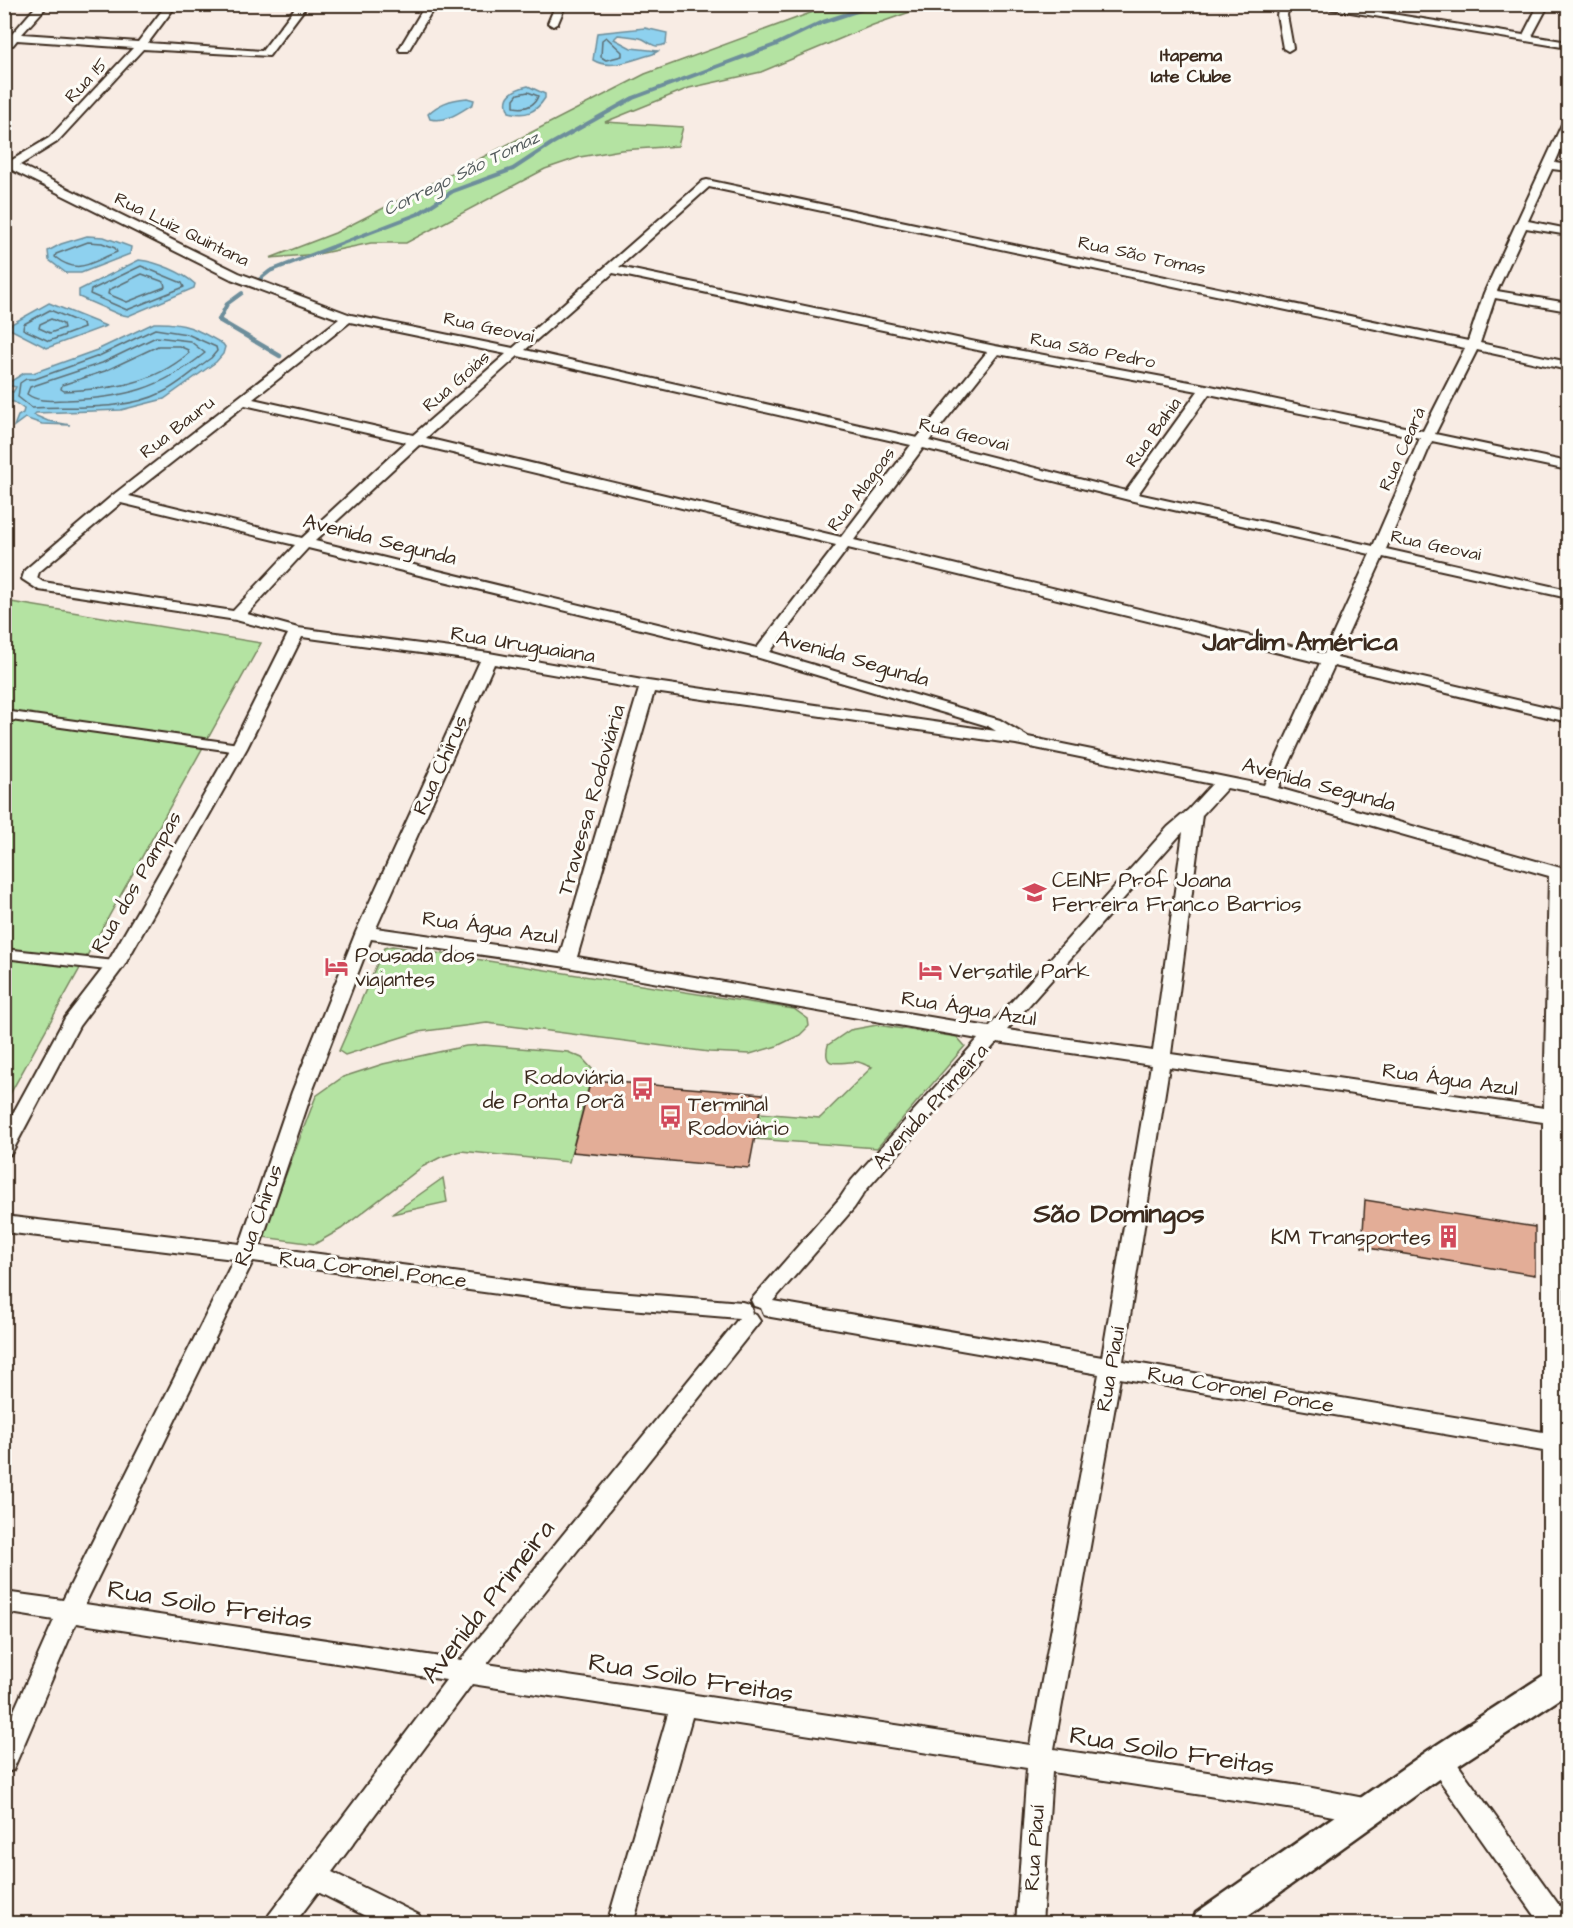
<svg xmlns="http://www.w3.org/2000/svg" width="1573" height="1928" font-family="'Architects Daughter',sans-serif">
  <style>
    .green { fill: #b4e3a2; stroke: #788660; stroke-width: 1.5 }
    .water { fill: #8ed1ef; stroke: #6d8e9b; stroke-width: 1.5 }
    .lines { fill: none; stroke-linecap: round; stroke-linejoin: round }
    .shore { stroke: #5c6d72; stroke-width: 1.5 }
    .stream-far1 { stroke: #6d8e9b; stroke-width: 4 }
    .stream { stroke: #6d8e9b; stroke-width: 4.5 }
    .building { fill: #e3ad97; stroke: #3b2a1e; stroke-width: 1.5 }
    .pedestrian-casing { stroke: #3b2a1e; stroke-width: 4 }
    .minor-casing { stroke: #3b2a1e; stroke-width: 4 }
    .tertiary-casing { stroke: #3b2a1e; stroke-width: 5 }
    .pedestrian { fill: #fdfcf7; fill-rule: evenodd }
    .minor { fill: #fdfcf7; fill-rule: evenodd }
    .tertiary { fill: #fdfcf7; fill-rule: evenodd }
    .labels { text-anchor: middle; stroke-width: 6; stroke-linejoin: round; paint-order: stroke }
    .far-neighbourhood-label { font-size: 18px; font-weight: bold; fill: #3b2a1e; stroke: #fdfcf7 }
    .far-street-label { font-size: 18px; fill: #3b2a1e; stroke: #fdfcf7 }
    .far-water-label { font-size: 18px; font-style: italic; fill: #545c5d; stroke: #fdfcf7 }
    .street-label { font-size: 21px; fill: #3b2a1e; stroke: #fdfcf7 }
    .poi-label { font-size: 21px; fill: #3b2a1e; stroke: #fdfcf7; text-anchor: start }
    .near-street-label { font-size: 26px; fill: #3b2a1e; stroke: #fdfcf7 }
    .district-label { font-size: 27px; font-weight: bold; fill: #3b2a1e; stroke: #fdfcf7 }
  </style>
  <rect width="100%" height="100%" fill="#f8ece4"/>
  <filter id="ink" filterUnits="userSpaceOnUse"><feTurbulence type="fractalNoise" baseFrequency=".0167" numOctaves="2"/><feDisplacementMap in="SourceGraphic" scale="12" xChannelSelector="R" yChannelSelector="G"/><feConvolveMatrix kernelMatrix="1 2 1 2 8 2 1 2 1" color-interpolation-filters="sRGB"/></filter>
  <g filter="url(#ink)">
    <path class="green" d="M 832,5 L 944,5 L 910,12 L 873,25 L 761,72 L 689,88 L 605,122 L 683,127 L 678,146 L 621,150 L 580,157 L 545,169 L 406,243 L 371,243 L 318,254 L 270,258 L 335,233 L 645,74 Z
      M 5,601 L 261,643 L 5,1103 Z
      M 392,946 L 794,1009 L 808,1019 L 809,1026 L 800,1035 L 777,1046 L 750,1054 L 709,1052 L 487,1023 L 418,1032 L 345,1055 L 339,1051 L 384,948 Z
      M 877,1025 L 957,1037 L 965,1046 L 877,1148 L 755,1139 L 760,1113 L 820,1118 L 872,1067 C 868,1066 862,1063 858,1062 C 843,1060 821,1072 828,1045 L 850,1030 Z
      M 484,1045 L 568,1052 L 582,1058 L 593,1070 L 569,1162 L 461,1151 L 441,1157 L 422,1167 L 341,1229 L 315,1244 L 262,1237 L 316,1096 L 343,1077 L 383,1064 L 466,1046 Z
      M 443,1178 L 447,1202 L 392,1214 Z"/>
    <path class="water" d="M 645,28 L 667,33 L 666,44 C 654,49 652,44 643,39 C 636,36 625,36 618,35 L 614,39 L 631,48 L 658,51 L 653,54 C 634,59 611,71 593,60 L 597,33 Z
      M 528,86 L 545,94 L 545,98 C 536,112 526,117 509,112 C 501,96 514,89 528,86 Z
      M 467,98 L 474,100 L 473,104 C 460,112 446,123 430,119 L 428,114 C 438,104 453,99 467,98 Z
      M 87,236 L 104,237 L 131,247 L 130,254 L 81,273 L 66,273 L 49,260 L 48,251 L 61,244 Z
      M 139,260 C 157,262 182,272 195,284 L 194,288 L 128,316 L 118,314 L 79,297 L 79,290 Z
      M 49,303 L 106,326 L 47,348 L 6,327 Z
      M 154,323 C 185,322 197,329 223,344 L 225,347 L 223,354 L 216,362 L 164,399 L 121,410 L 36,413 L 34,415 L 48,421 L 70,425 L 42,424 L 25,418 L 14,426 L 18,416 L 23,413 L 24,409 L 14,402 L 5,402 L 9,400 L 5,389 L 13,392 L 16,387 L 7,385 L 8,383 L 24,373 L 33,373 L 97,350 Z"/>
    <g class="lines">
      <path class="shore" d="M 606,37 L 622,52 L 622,56 L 606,60 L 601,57 L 602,40 Z
        M 528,92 L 538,96 C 534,107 525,109 514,107 L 514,99 L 518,94 Z
        M 88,242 L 102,243 L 115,248 L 117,252 C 91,262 79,276 55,257 L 56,254 Z
        M 141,266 L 182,283 L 184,287 L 127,310 L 90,294 L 91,290 Z
        M 142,274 L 164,282 L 165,287 L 127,302 L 108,294 L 109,290 Z
        M 50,310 L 83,324 L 84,328 L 49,341 L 23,329 L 24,324 Z
        M 51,319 L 63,324 L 64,328 L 50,333 L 39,328 L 40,324 Z
        M 155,329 L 187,334 L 216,347 L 217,351 L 211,358 C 195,369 179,385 161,393 C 126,411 71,406 32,408 L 18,397 L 20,383 L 26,379 L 35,379 L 99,356 Z
        M 156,337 L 190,341 L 205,353 C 161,389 124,398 67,400 C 53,400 39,403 27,394 L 30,387 L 102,363 Z
        M 158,346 L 179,346 L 188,350 L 189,353 C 152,385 111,389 64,391 L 61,389 L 62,385 L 105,371 Z"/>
      <path class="stream-far1" d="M 255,283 L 270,271 L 418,214 L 453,191 L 513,169 L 551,144 L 633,98 L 775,45 L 823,22 L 878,4
        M 221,321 L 219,320 L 227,304 L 242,293"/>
      <path class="stream" d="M 219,320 L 280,356"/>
    </g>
    <path class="building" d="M 591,1080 L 763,1094 L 749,1168 L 572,1152 Z
      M 1365,1200 L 1535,1227 L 1535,1275 L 1362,1247 Z"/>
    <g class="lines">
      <defs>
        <path id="pedestrian" d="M 4,711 L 239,744 L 245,748 L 239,752 L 4,719 Z
          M 4,949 L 115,961 L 122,966 L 115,971 L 4,958 Z"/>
        <path id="minor" d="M 38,4 L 49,4 L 22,34 L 138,42 L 167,4 L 177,4 L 148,43 L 262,51 L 298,4 L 308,4 L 269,56 L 143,49 L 57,142 L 20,165 L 239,273 L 351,315 L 513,348 L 703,181 L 707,180 L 1468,341 L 1484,293 L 1563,122 L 1568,119 L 1568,133 L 1555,163 L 1568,165 L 1568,171 L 1552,169 L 1528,221 L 1568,229 L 1568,235 L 1526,228 L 1497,291 L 1568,303 L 1568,311 L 1495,298 L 1480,343 L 1568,362 L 1568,370 L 1477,350 L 1435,434 L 1568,462 L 1568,470 L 1432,441 L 1386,549 L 1568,590 L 1568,598 L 1383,557 L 1337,658 L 1568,712 L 1568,722 L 1334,666 L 1278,788 L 1568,870 L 1563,1111 L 1568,1112 L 1568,1126 L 1563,1125 L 1565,1436 L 1568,1437 L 1568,1455 L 1565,1455 L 1567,1685 L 1564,1693 L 1555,1696 L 1546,1693 L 1543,1685 L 1543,1451 L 1120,1378 L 1054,1749 L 1307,1787 L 1369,1799 L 1378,1802 L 1382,1811 L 1378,1820 L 1369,1823 L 1307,1811 L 1052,1772 L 1042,1924 L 1016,1924 L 1027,1768 L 692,1717 L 633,1924 L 607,1924 L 668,1714 L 472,1684 L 332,1872 L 419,1915 L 423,1924 L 381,1924 L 318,1892 L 294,1924 L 265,1924 L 269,1915 L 446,1680 L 76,1623 L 13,1770 L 4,1773 L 4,1733 L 54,1620 L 4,1612 L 4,1592 L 63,1600 L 234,1259 L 4,1232 L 4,1216 L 240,1244 L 292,1092 L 356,932 L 480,661 L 302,637 L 247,748 L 124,966 L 79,1026 L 11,1154 L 4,1156 L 4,1130 L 65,1018 L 108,962 L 231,748 L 288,634 L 236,620 L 39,590 L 22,579 L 25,570 L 113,495 L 339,319 L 231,279 L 4,166 L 4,158 L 12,160 L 49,138 L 133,48 L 17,40 L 13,45 L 5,45 L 7,39 L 4,39 L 4,33 L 12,34 ZM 709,187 L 1465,348 L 1423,431 L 1206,385 L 995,346 L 619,267 ZM 613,273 L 987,352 L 917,438 L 525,350 ZM 350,322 L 506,354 L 413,435 L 253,399 ZM 998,354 L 1198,391 L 1126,491 L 929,441 ZM 518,356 L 911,445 L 841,537 L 426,438 ZM 1209,394 L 1420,438 L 1373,546 L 1138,494 ZM 245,405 L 406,442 L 302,538 L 129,496 ZM 419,445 L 836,545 L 757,648 L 315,541 ZM 923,448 L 1129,500 L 1370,554 L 1324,654 L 854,540 ZM 121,503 L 295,545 L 233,611 L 43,582 L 37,578 L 39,572 ZM 308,548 L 756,657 L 988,726 L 996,731 L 648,681 L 489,653 L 298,628 L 247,614 ZM 848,548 L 1320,663 L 1264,785 L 1028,737 L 1000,720 L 770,652 ZM 494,664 L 639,689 L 560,954 L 376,928 ZM 654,692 L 1016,744 L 1212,784 L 1188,810 L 1168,827 L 989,1027 L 577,957 ZM 1227,788 L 1267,796 L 1549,876 L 1544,1108 L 1171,1054 L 1202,815 ZM 1183,832 L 1153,1051 L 1007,1030 L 1180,835 ZM 371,939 L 567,967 L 978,1039 L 852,1180 L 840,1198 L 751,1300 L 754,1306 L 761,1308 L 764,1315 L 771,1317 L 1099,1374 L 1030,1745 L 487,1664 L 760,1321 L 756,1315 L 751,1313 L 752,1310 L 749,1304 L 742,1302 L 580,1289 L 260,1246 L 312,1092 ZM 997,1042 L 1151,1065 L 1102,1357 L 773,1301 L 854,1208 L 866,1190 ZM 1169,1067 L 1543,1122 L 1543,1432 L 1123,1361 ZM 253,1261 L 580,1305 L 739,1318 L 461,1660 L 85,1604 Z
          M 426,4 L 436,4 L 408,51 L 400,51 L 399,49 Z
          M 556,4 L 566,4 L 558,23 L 553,26 L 548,23 Z
          M 1280,4 L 1290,4 L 1287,15 L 1293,48 L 1288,51 L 1283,48 L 1277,15 Z
          M 1302,4 L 1329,4 L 1523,35 L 1539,4 L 1549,4 L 1532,36 L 1568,42 L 1568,48 Z
          M 1440,1748 L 1449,1752 L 1566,1915 L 1568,1924 L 1541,1924 L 1431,1768 L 1428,1760 L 1431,1752 Z"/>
        <path id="tertiary" d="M 1568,1658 L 1568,1692 L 1566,1695 L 1451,1770 L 1236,1924 L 1192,1924 L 1196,1913 L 1429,1750 L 1544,1675 L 1557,1662 Z"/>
      </defs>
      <use href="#pedestrian" class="pedestrian-casing"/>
      <use href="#minor" class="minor-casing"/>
      <use href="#tertiary" class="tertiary-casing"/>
      <use href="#pedestrian" class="pedestrian"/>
      <use href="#minor" class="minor"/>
      <use href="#tertiary" class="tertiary"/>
    </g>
  </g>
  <defs>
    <symbol id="school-bare" viewBox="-9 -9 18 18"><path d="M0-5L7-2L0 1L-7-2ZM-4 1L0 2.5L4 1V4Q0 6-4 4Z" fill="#d1495b" stroke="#fdfcf7" stroke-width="2.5" paint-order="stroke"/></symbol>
    <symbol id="hotel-bare" viewBox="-9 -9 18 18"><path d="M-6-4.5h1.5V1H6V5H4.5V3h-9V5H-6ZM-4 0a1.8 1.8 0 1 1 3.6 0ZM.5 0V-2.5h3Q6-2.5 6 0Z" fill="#d1495b" stroke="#fdfcf7" stroke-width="2.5" paint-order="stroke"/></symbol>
    <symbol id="bus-bare" viewBox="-9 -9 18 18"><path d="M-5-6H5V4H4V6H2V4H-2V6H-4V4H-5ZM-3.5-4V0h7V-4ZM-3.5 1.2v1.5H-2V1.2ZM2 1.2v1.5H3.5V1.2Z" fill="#d1495b" stroke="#fdfcf7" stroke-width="2.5" paint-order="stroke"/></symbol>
    <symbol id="building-bare" viewBox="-9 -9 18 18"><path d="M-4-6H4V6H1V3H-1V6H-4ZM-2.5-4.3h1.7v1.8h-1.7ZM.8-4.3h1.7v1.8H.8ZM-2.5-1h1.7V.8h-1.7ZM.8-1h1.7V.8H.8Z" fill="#d1495b" stroke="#fdfcf7" stroke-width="2.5" paint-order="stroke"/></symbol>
  </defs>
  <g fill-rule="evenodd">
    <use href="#school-bare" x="1018" y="876" width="33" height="33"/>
    <use href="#hotel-bare" x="320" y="950" width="33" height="33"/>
    <use href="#hotel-bare" x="914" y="954" width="33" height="33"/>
    <use href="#bus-bare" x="626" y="1072" width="33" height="33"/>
    <use href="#bus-bare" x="654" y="1100" width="33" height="33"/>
    <use href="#building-bare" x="1432" y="1220" width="33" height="33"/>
  </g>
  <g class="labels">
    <g class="far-neighbourhood-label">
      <text x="1191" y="61">Itapema<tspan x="1191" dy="21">Iate Clube</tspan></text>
    </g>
    <g class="far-street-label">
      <text transform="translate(86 80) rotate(-47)" y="6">Rua 15</text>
      <text transform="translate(182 229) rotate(26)" y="6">Rua Luiz Quintana</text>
      <text transform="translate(1142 255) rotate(12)" y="6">Rua São Tomas</text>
      <text transform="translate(489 327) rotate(12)" y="6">Rua Geovai</text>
      <text transform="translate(1093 350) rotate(11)" y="6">Rua São Pedro</text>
      <text transform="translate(456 381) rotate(-41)" y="6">Rua Goiás</text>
      <text transform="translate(177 427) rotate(-38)" y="6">Rua Bauru</text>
      <text transform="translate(1153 432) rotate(-54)" y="6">Rua Bahia</text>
      <text transform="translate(964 434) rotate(14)" y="6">Rua Geovai</text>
      <text transform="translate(1402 449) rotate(-66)" y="6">Rua Ceará</text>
      <text transform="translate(861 489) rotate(-53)" y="6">Rua Alagoas</text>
      <text transform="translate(1436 545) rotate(12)" y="6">Rua Geovai</text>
    </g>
    <g class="far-water-label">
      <text transform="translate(461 173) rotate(-26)" y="6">Corrego São Tomaz</text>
    </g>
    <g class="street-label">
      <text transform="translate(380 539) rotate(14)" y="7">Avenida Segunda</text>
      <text transform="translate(523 644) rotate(9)" y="7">Rua Uruguaiana</text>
      <text transform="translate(853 658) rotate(16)" y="7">Avenida Segunda</text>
      <text transform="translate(440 765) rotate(-66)" y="7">Rua Chirus</text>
      <text transform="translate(1319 784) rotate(15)" y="7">Avenida Segunda</text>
      <text transform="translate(591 800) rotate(-74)" y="7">Travessa Rodoviária</text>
      <text transform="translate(136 882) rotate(-60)" y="7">Rua dos Pampas</text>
      <text transform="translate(490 927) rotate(8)" y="7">Rua Água Azul</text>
      <text transform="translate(969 1008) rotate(9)" y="7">Rua Água Azul</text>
      <text transform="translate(1450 1079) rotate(8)" y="7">Rua Água Azul</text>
      <text transform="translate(930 1106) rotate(-48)" y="7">Avenida Primeira</text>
      <text transform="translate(258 1215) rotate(-70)" y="7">Rua Chirus</text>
      <text transform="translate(373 1269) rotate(7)" y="7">Rua Coronel Ponce</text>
      <text transform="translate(1110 1369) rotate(-80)" y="7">Rua Piauí</text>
      <text transform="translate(1241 1389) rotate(10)" y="7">Rua Coronel Ponce</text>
      <text transform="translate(1034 1848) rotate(-86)" y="7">Rua Piauí</text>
    </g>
    <g class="poi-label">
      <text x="1052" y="887">CEINF Prof Joana<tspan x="1052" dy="24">Ferreira Franco Barrios</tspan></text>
      <text x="355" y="962">Pousada dos<tspan x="355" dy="24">viajantes</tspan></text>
      <text x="949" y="978">Versatile Park</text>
      <text x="624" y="1084" text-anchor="end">Rodoviária<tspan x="624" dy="24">de Ponta Porã</tspan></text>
      <text x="688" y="1111">Terminal<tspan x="688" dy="24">Rodoviário</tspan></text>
      <text x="1431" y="1244" text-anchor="end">KM Transportes</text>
    </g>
    <g class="near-street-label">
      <text transform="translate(487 1601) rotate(-52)" y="9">Avenida Primeira</text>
      <text transform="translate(210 1604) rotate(9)" y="9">Rua Soilo Freitas</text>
      <text transform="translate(691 1677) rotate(9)" y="9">Rua Soilo Freitas</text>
      <text transform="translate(1172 1750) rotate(9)" y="9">Rua Soilo Freitas</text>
    </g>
    <g class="district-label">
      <text x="1300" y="650">Jardim América</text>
      <text x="1119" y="1222">São Domingos</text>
    </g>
  </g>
  <rect width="1573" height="1928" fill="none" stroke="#fdfcf7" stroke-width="24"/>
  <rect x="12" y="12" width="1549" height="1904" fill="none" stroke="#3b2a1e" stroke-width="2" filter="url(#ink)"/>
</svg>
